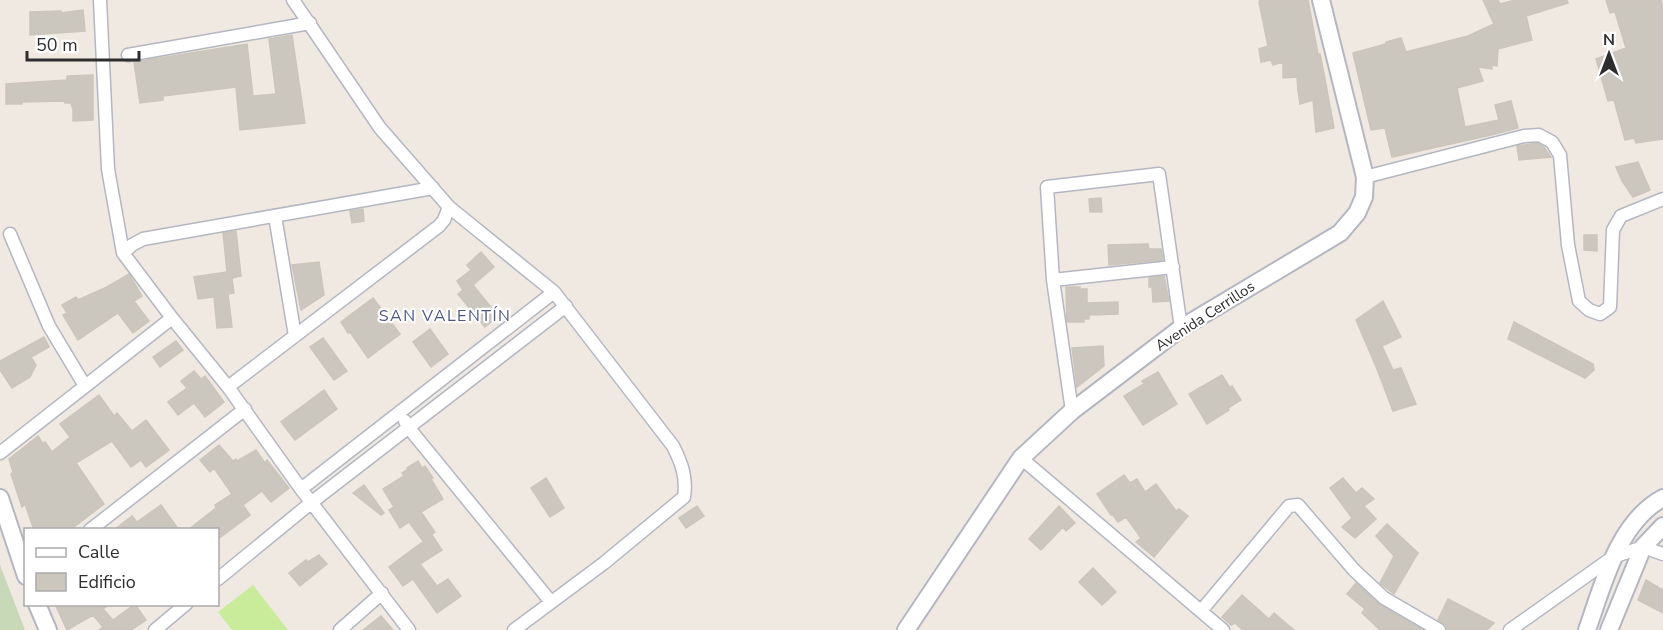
<svg xmlns="http://www.w3.org/2000/svg" width="1663" height="630" font-family="'Nunito Sans',sans-serif">
  <style>
    .cemetery { fill: #c8d9b8 }
    .pitch { fill: #c9ec9a }
    .building { fill: #cbc7bf; stroke: #cbc5ba; stroke-width: 1.5 }
    .lines { fill: none; stroke-linecap: round; stroke-linejoin: round }
    .street-casing { stroke: #b4b7c1; stroke-width: 15 }
    .secondary-casing { stroke: #b4b7c1; stroke-width: 20 }
    .street { stroke: #fff; stroke-width: 12 }
    .secondary { stroke: #fff; stroke-width: 16 }
    .labels { text-anchor: middle; stroke-width: 4.5; stroke-linejoin: round; paint-order: stroke }
    .street-label { font-size: 15px; fill: #2e2e2e; stroke: #fff }
    .neighbourhood-label { font-size: 16px; letter-spacing: 1.5px; fill: #4d5680; stroke: #fff }
  </style>
  <rect width="100%" height="100%" fill="#efe9e1"/>
  <path class="cemetery" d="M 0,565 L 25,630 L 0,630 Z"/>
  <path class="pitch" d="M 253,585 L 288,630 L 232,630 L 218,612 Z"/>
  <path class="building" d="M 1260,0 L 1308,0 L 1318,54 L 1320,54 L 1324,74 L 1334,128 L 1316,132 L 1313,100 L 1300,104 L 1298,91 L 1297,77 L 1283,78 L 1283,62 L 1273,65 L 1271,60 L 1261,62 L 1259,49 L 1268,46 L 1259,2 Z
    M 1483,0 L 1498,0 L 1500,4 L 1515,0 L 1567,0 L 1568,3 L 1526,16 L 1532,40 L 1498,49 L 1497,66 L 1492,65 L 1492,69 L 1478,67 L 1483,81 L 1457,88 L 1465,127 L 1499,120 L 1495,105 L 1511,101 L 1518,128 L 1491,135 L 1392,157 L 1385,128 L 1371,130 L 1353,53 L 1386,44 L 1386,42 L 1401,38 L 1406,52 L 1468,36 L 1494,24 Z
    M 1606,0 L 1661,0 L 1663,8 L 1663,139 L 1636,143 L 1634,138 L 1625,140 L 1614,100 L 1608,101 L 1596,59 L 1626,48 L 1615,12 L 1610,13 Z
    M 83,10 L 85,31 L 30,35 L 30,12 L 61,11 L 61,13 Z
    M 292,35 L 305,123 L 240,130 L 236,87 L 163,96 L 163,100 L 140,103 L 134,62 L 247,44 L 253,96 L 276,94 L 269,39 Z
    M 93,75 L 93,120 L 73,121 L 73,107 L 72,107 L 71,103 L 65,103 L 64,101 L 22,102 L 22,104 L 6,104 L 6,84 L 67,80 L 67,76 Z
    M 1537,143 L 1544,147 L 1551,157 L 1519,160 L 1517,146 Z
    M 1638,162 L 1650,190 L 1633,197 L 1622,181 L 1616,167 Z
    M 1101,198 L 1102,212 L 1090,212 L 1089,199 Z
    M 363,209 L 364,221 L 352,223 L 350,211 Z
    M 236,231 L 241,276 L 232,278 L 234,293 L 228,294 L 232,327 L 217,328 L 214,297 L 198,299 L 194,277 L 227,272 L 223,233 Z
    M 1584,235 L 1597,235 L 1597,251 L 1584,250 Z
    M 1148,244 L 1149,249 L 1161,249 L 1163,260 L 1109,265 L 1108,245 Z
    M 481,252 L 494,267 L 473,285 L 498,316 L 485,327 L 458,294 L 463,290 L 457,281 L 471,270 L 467,265 Z
    M 319,262 L 324,295 L 301,310 L 292,265 Z
    M 129,274 L 142,296 L 134,301 L 149,321 L 133,333 L 118,313 L 78,340 L 63,315 L 67,313 L 62,305 L 76,297 L 78,300 L 107,287 Z
    M 1164,276 L 1169,301 L 1153,302 L 1152,287 L 1149,287 L 1149,278 Z
    M 1066,287 L 1080,287 L 1080,289 L 1087,289 L 1087,303 L 1118,302 L 1118,314 L 1089,315 L 1089,319 L 1084,319 L 1084,322 L 1067,322 Z
    M 373,298 L 400,334 L 368,358 L 350,332 L 348,333 L 341,322 Z
    M 1383,301 L 1401,337 L 1382,346 L 1393,370 L 1401,368 L 1416,404 L 1393,411 L 1377,369 L 1356,320 Z
    M 1514,322 L 1593,364 L 1594,370 L 1585,378 L 1508,339 Z
    M 430,329 L 448,354 L 431,367 L 413,342 Z
    M 44,337 L 49,347 L 31,357 L 36,365 L 30,377 L 12,388 L 0,370 L 0,361 Z
    M 323,338 L 347,371 L 334,380 L 310,347 Z
    M 176,341 L 183,350 L 160,367 L 153,357 Z
    M 1103,346 L 1104,366 L 1077,387 L 1072,348 Z
    M 194,371 L 201,379 L 205,376 L 224,402 L 205,417 L 194,403 L 178,415 L 168,402 L 187,388 L 181,381 Z
    M 1158,372 L 1177,404 L 1143,425 L 1124,396 L 1144,384 L 1142,381 Z
    M 1222,375 L 1230,388 L 1232,386 L 1241,400 L 1228,408 L 1229,410 L 1207,424 L 1189,394 Z
    M 324,390 L 337,409 L 295,440 L 281,422 Z
    M 99,395 L 114,416 L 117,413 L 132,431 L 146,420 L 169,450 L 146,467 L 141,460 L 131,467 L 112,441 L 76,463 L 104,504 L 70,530 L 34,530 L 25,504 L 22,507 L 11,474 L 13,472 L 9,459 L 38,436 L 43,444 L 45,442 L 52,452 L 70,437 L 60,424 Z
    M 219,445 L 233,461 L 236,459 L 237,461 L 256,450 L 265,463 L 267,460 L 289,488 L 271,502 L 262,491 L 243,505 L 250,515 L 218,539 L 218,530 L 188,530 L 216,508 L 215,505 L 232,494 L 214,468 L 210,472 L 200,460 Z
    M 418,461 L 422,468 L 425,466 L 433,478 L 431,479 L 443,499 L 421,512 L 435,532 L 423,541 L 409,522 L 400,528 L 389,510 L 394,507 L 383,489 L 404,476 L 402,473 L 408,469 L 407,468 Z
    M 1124,475 L 1130,483 L 1137,479 L 1145,492 L 1156,484 L 1176,511 L 1179,509 L 1188,516 L 1154,557 L 1136,542 L 1141,538 L 1126,517 L 1118,522 L 1112,514 L 1111,515 L 1097,494 Z
    M 546,478 L 564,508 L 550,517 L 531,488 Z
    M 1343,478 L 1356,493 L 1362,488 L 1374,499 L 1364,506 L 1376,519 L 1355,538 L 1342,527 L 1352,518 L 1330,488 Z
    M 364,485 L 384,513 L 381,515 L 353,493 Z
    M 161,505 L 179,530 L 114,530 L 132,516 L 137,522 Z
    M 697,506 L 704,516 L 686,528 L 679,518 Z
    M 1059,506 L 1075,523 L 1066,531 L 1063,527 L 1041,550 L 1029,539 Z
    M 1387,524 L 1418,553 L 1394,594 L 1380,583 L 1394,556 L 1376,536 Z
    M 432,535 L 442,550 L 420,564 L 437,586 L 448,579 L 461,596 L 437,613 L 413,579 L 403,586 L 389,567 Z
    M 319,555 L 327,564 L 300,586 L 289,573 L 306,560 L 308,562 Z
    M 1093,568 L 1116,592 L 1102,605 L 1079,582 Z
    M 1646,580 L 1663,590 L 1663,613 L 1638,600 Z
    M 1356,583 L 1380,605 L 1423,630 L 1380,630 L 1362,613 L 1365,609 L 1347,594 Z
    M 1242,595 L 1269,619 L 1274,613 L 1294,630 L 1243,630 L 1235,623 L 1231,625 L 1222,617 Z
    M 1448,599 L 1494,623 L 1487,630 L 1447,630 L 1446,625 L 1438,620 Z
    M 55,604 L 110,604 L 103,609 L 113,620 L 135,604 L 146,620 L 131,630 L 99,630 L 103,627 L 93,615 L 67,630 Z
    M 381,616 L 393,630 L 363,630 Z"/>
  <g class="lines">
    <defs>
      <path id="street" d="M 100,0 L 108,169 L 123,253 L 172,318 L 228,387 L 301,489 L 409,630
        M 293,0 L 380,128 L 449,207 L 554,292 L 673,446 C 682,464 687,478 684,497 L 604,563 L 514,630
        M 128,55 L 310,23
        M 1365,177 L 1524,136 L 1539,135 L 1552,142 L 1560,155 L 1568,245 L 1579,301 L 1589,310 L 1600,314 L 1610,307 L 1613,230 L 1621,216 L 1663,199
        M 275,216 L 295,336
        M 10,234 L 49,326 L 85,386
        M 123,253 L 132,245 L 143,239 L 433,188
        M 1053,280 L 1173,267
        M 228,387 L 439,226 L 444,220 L 449,207
        M 1072,411 L 1053,280 L 1047,187 L 1159,174 L 1181,328
        M 405,421 L 408,427 L 551,602
        M 0,453 L 172,318
        M 1021,458 L 1223,630
        M 301,489 L 554,292
        M 90,530 L 245,409
        M 218,579 L 312,502 L 566,306
        M 1201,611 L 1289,506 L 1298,505 L 1354,570 L 1384,598 L 1439,630
        M 155,630 L 186,604
        M 340,630 L 382,593
        M 1510,630 L 1613,557 L 1643,547 L 1663,554"/>
      <path id="secondary" d="M 0,498 L 26,576
        M 37,604 L 48,630
        M 906,630 L 1021,458 L 1072,411 L 1181,328 L 1340,233 L 1357,213 L 1364,197 L 1365,177 L 1321,0
        M 1587,630 C 1603,585 1618,522 1663,498
        M 1609,630 L 1643,547 L 1663,526"/>
    </defs>
    <use href="#street" class="street-casing"/>
    <use href="#secondary" class="secondary-casing"/>
    <use href="#street" class="street"/>
    <use href="#secondary" class="secondary"/>
  </g>
  <g class="labels">
    <g class="street-label">
      <text transform="translate(1205 316) rotate(-33)" y="5">Avenida Cerrillos</text>
    </g>
    <g class="neighbourhood-label">
      <text x="445" y="321">SAN VALENTÍN</text>
    </g>
  </g>
  <rect x="24" y="528" width="195" height="78" fill="#ffffff" stroke="#ababab" stroke-width="1.5"/>
  <rect x="36" y="548" width="30" height="9" fill="#ffffff" stroke="#ababab" stroke-width="1.5"/>
  <text x="78" y="558" font-size="18" fill="#2e2e2e">Calle</text>
  <rect x="36" y="573" width="30" height="18" fill="#cbc7bf" stroke="#ababab" stroke-width="1.5"/>
  <text x="78" y="588" font-size="18" fill="#2e2e2e">Edificio</text>
  <g transform="translate(1609 54)" stroke="#ffffff" stroke-width="4.5" paint-order="stroke">
  <path d="M0-4.5L10 22L0 15L-10 22Z" fill="#2e2e2e"/>
  <text y="-9" font-size="16" font-weight="bold" text-anchor="middle" fill="#2e2e2e">N</text>
  </g>
  <path d="M27 51v9h112v-9" fill="none" stroke="#2e2e2e" stroke-width="3"/>
  <text x="36" y="51" font-size="18" fill="#2e2e2e" stroke="#ffffff" stroke-width="4.5" paint-order="stroke">50 m</text>
</svg>
